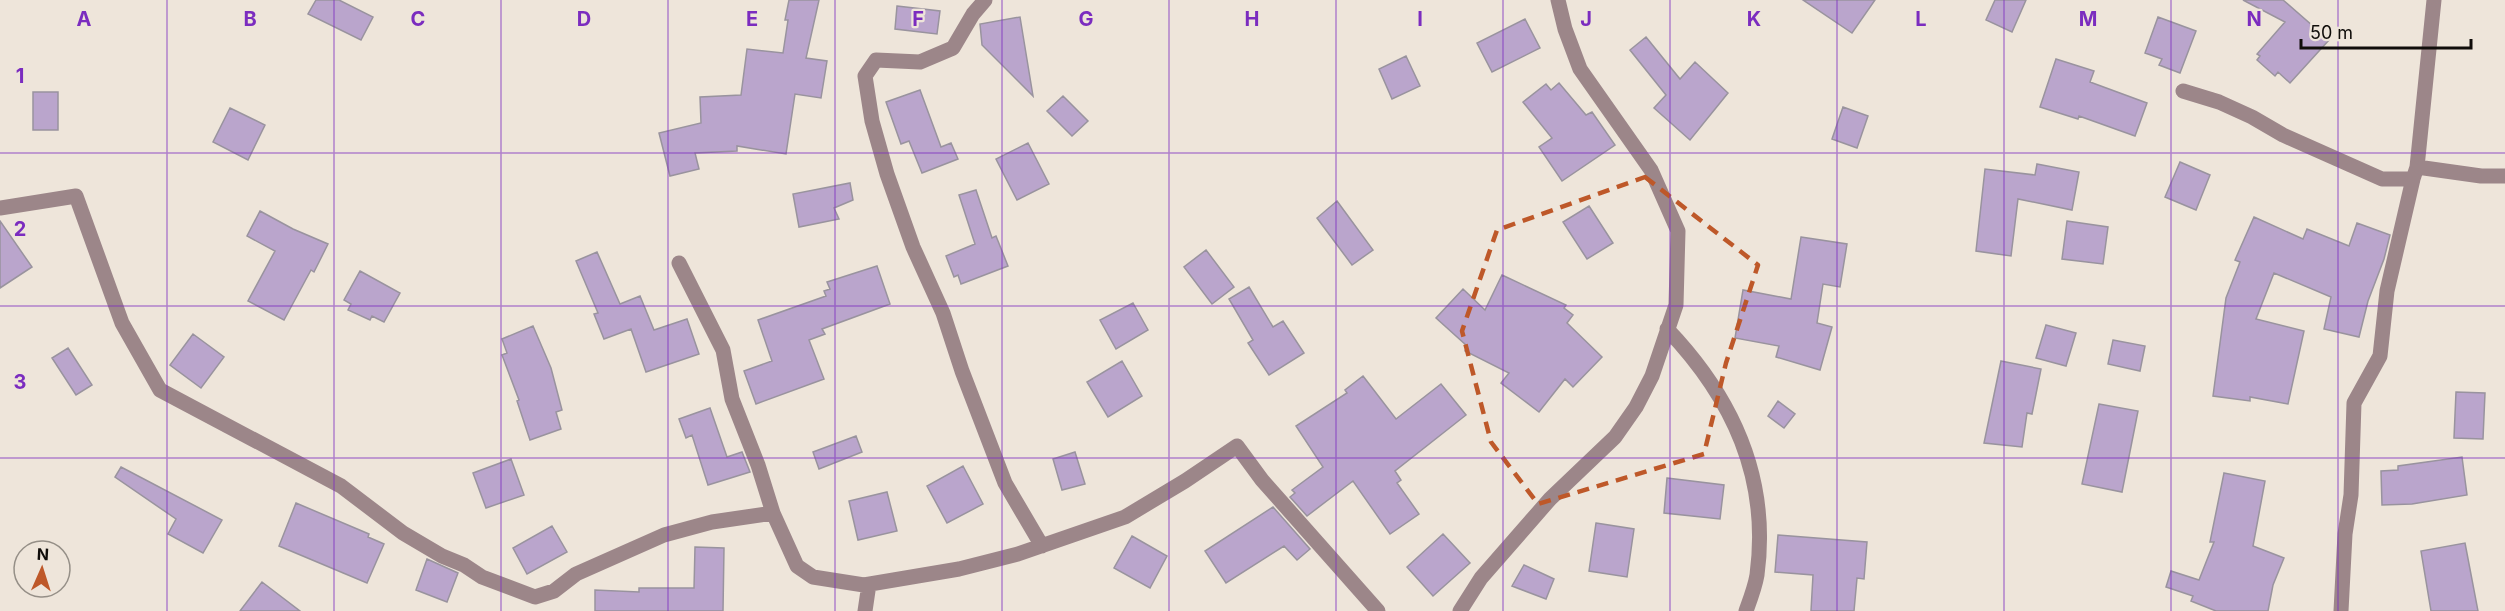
<svg xmlns="http://www.w3.org/2000/svg" width="2505" height="611" font-family="Inter,sans-serif">
  <style>
    .building { fill: #baa5cc; stroke: #99939e; stroke-width: 1.5 }
    .lines { fill: none; stroke-linecap: round; stroke-linejoin: round }
    .minor { stroke: #9c8689; stroke-width: 15 }
    .marked { fill: none; stroke: #be5829; stroke-width: 4.5; stroke-dasharray: 12 8; stroke-linejoin: round }
    .grid { fill: none; stroke: #7b2cbf; stroke-width: 1.5; stroke-opacity: 0.55 }
    .grid-label { font-size: 20px; text-anchor: middle; font-weight: bold; fill: #7b2cbf; stroke: #eee5da; stroke-width: 4.5; stroke-linejoin: round; paint-order: stroke }
  </style>
  <rect width="100%" height="100%" fill="#eee5da"/>
  <path class="building" d="M 316,0 L 339,0 L 373,17 L 361,40 L 308,14 Z
    M 789,0 L 819,0 L 806,58 L 827,61 L 821,98 L 795,94 L 786,154 L 737,146 L 737,151 L 695,153 L 699,169 L 670,176 L 659,133 L 701,123 L 700,97 L 741,95 L 747,49 L 783,53 L 788,20 L 785,20 Z
    M 1803,0 L 1875,0 L 1852,33 Z
    M 1995,0 L 2026,0 L 2012,32 L 1986,20 Z
    M 2243,0 L 2283,0 L 2329,40 L 2290,83 L 2278,72 L 2275,76 L 2257,60 L 2260,56 L 2257,54 L 2285,22 Z
    M 897,6 L 940,11 L 937,34 L 895,29 Z
    M 1020,17 L 1033,96 L 982,45 L 980,24 Z
    M 2158,17 L 2196,31 L 2180,73 L 2159,65 L 2162,59 L 2145,53 Z
    M 1525,19 L 1540,48 L 1492,72 L 1477,43 Z
    M 1646,37 L 1680,79 L 1695,62 L 1728,93 L 1690,140 L 1654,108 L 1666,95 L 1630,50 Z
    M 1406,56 L 1420,86 L 1392,99 L 1379,69 Z
    M 2056,59 L 2094,71 L 2090,82 L 2147,103 L 2135,136 L 2079,116 L 2078,119 L 2040,107 Z
    M 1559,83 L 1586,115 L 1592,112 L 1615,145 L 1562,181 L 1539,147 L 1552,138 L 1523,102 L 1546,84 L 1551,90 Z
    M 920,90 L 941,147 L 951,143 L 958,159 L 922,173 L 909,141 L 901,144 L 886,102 Z
    M 33,92 L 58,92 L 58,130 L 33,130 Z
    M 1063,96 L 1088,121 L 1072,136 L 1047,111 Z
    M 1843,107 L 1868,116 L 1857,148 L 1832,139 Z
    M 230,108 L 265,125 L 248,160 L 213,142 Z
    M 1028,143 L 1049,184 L 1017,200 L 996,159 Z
    M 2180,162 L 2210,175 L 2196,210 L 2165,197 Z
    M 2037,164 L 2079,172 L 2072,210 L 2018,199 L 2011,256 L 1976,251 L 1985,169 L 2035,175 Z
    M 850,183 L 853,200 L 834,208 L 839,219 L 799,227 L 793,194 Z
    M 976,190 L 992,238 L 996,236 L 1008,266 L 961,284 L 958,275 L 954,277 L 946,256 L 975,244 L 959,195 Z
    M 1337,201 L 1373,250 L 1352,265 L 1317,218 Z
    M 1589,206 L 1613,243 L 1587,259 L 1563,222 Z
    M 260,211 L 293,229 L 328,244 L 314,272 L 311,270 L 284,320 L 248,301 L 275,251 L 247,236 Z
    M 2254,217 L 2303,239 L 2307,229 L 2349,246 L 2357,223 L 2390,235 L 2384,259 L 2368,301 L 2359,337 L 2324,329 L 2331,297 L 2274,273 L 2256,319 L 2304,331 L 2288,404 L 2250,397 L 2250,401 L 2213,396 L 2226,298 L 2240,262 L 2235,260 Z
    M 0,221 L 32,267 L 0,288 Z
    M 2067,221 L 2108,227 L 2103,264 L 2062,259 Z
    M 1801,237 L 1847,244 L 1840,287 L 1823,284 L 1817,323 L 1832,327 L 1820,370 L 1776,357 L 1779,346 L 1735,338 L 1743,290 L 1791,299 Z
    M 1206,250 L 1234,287 L 1212,304 L 1184,267 Z
    M 597,252 L 620,304 L 640,296 L 654,330 L 687,319 L 699,354 L 646,372 L 631,329 L 604,339 L 594,314 L 598,313 L 576,261 Z
    M 877,266 L 890,304 L 822,329 L 825,334 L 809,340 L 824,379 L 756,404 L 744,371 L 772,361 L 758,320 L 826,296 L 824,291 L 830,289 L 827,282 Z
    M 360,271 L 400,293 L 384,322 L 372,316 L 370,320 L 348,310 L 351,304 L 344,300 Z
    M 1502,275 L 1566,305 L 1564,308 L 1573,315 L 1567,323 L 1602,357 L 1573,387 L 1565,379 L 1539,412 L 1501,383 L 1509,373 L 1465,351 L 1467,346 L 1436,318 L 1463,289 L 1485,310 Z
    M 1249,287 L 1273,327 L 1283,321 L 1304,353 L 1269,375 L 1248,343 L 1253,340 L 1229,299 Z
    M 1133,303 L 1148,330 L 1116,349 L 1100,320 Z
    M 2046,325 L 2076,333 L 2066,366 L 2036,358 Z
    M 533,326 L 551,368 L 562,410 L 556,412 L 561,429 L 530,440 L 517,401 L 519,400 L 502,355 L 507,353 L 502,339 Z
    M 193,334 L 224,357 L 201,388 L 170,365 Z
    M 2113,340 L 2145,346 L 2140,371 L 2108,364 Z
    M 68,348 L 92,385 L 76,395 L 52,358 Z
    M 1122,361 L 1142,396 L 1108,417 L 1087,382 Z
    M 2001,361 L 2041,369 L 2032,414 L 2027,413 L 2022,447 L 1984,443 Z
    M 1363,376 L 1396,419 L 1441,384 L 1466,415 L 1395,471 L 1401,480 L 1397,483 L 1419,514 L 1390,534 L 1353,481 L 1307,516 L 1290,497 L 1295,493 L 1292,490 L 1323,467 L 1296,426 L 1347,393 L 1345,390 Z
    M 2456,392 L 2485,393 L 2483,439 L 2454,438 Z
    M 1778,401 L 1795,414 L 1784,428 L 1768,416 Z
    M 2099,404 L 2138,411 L 2122,492 L 2082,484 Z
    M 710,408 L 727,457 L 742,452 L 750,472 L 708,485 L 692,435 L 686,438 L 679,419 Z
    M 856,436 L 862,452 L 819,469 L 813,452 Z
    M 1075,452 L 1085,484 L 1062,490 L 1053,459 Z
    M 2462,457 L 2467,495 L 2412,504 L 2382,505 L 2381,471 L 2398,470 L 2398,466 Z
    M 511,459 L 524,495 L 486,508 L 473,473 Z
    M 963,466 L 983,504 L 947,523 L 927,486 Z
    M 121,467 L 222,520 L 203,553 L 168,534 L 176,519 L 115,477 Z
    M 2224,473 L 2265,481 L 2253,546 L 2284,558 L 2273,585 L 2268,611 L 2216,611 L 2191,601 L 2193,596 L 2166,587 L 2171,571 L 2199,580 L 2214,542 L 2210,542 Z
    M 1667,478 L 1724,485 L 1720,519 L 1664,513 Z
    M 887,492 L 897,531 L 858,540 L 849,501 Z
    M 296,503 L 369,534 L 368,537 L 384,544 L 367,583 L 279,546 Z
    M 1273,507 L 1310,549 L 1297,560 L 1284,546 L 1226,583 L 1205,551 Z
    M 1596,523 L 1634,529 L 1627,577 L 1589,571 Z
    M 552,526 L 567,552 L 527,574 L 513,548 Z
    M 1443,534 L 1470,563 L 1433,596 L 1407,567 Z
    M 1778,535 L 1867,542 L 1864,579 L 1857,578 L 1854,611 L 1811,611 L 1813,575 L 1775,572 Z
    M 1132,536 L 1167,556 L 1150,588 L 1114,568 Z
    M 2465,543 L 2478,611 L 2431,611 L 2421,551 Z
    M 695,547 L 724,548 L 723,611 L 595,611 L 595,590 L 639,592 L 639,588 L 694,588 Z
    M 427,559 L 458,573 L 447,602 L 416,590 Z
    M 1524,565 L 1554,579 L 1546,599 L 1512,586 Z
    M 262,582 L 300,611 L 240,611 Z"/>
  <g class="lines">
    <path class="minor" d="M 985,0 L 973,14 L 953,48 L 920,62 L 876,60 L 865,76 L 872,121 L 887,174 L 913,247 L 943,313 L 962,371 L 1005,483 L 1042,546
      M 2183,91 L 2219,102 L 2252,117 L 2283,135 L 2382,179 L 2413,179 L 2417,167 L 2481,176 L 2505,176
      M 2417,167 L 2434,0
      M 0,208 L 76,196 L 122,323 L 160,390 L 341,486 L 403,533 L 442,556 L 464,565 L 482,577 L 535,597 L 554,591 L 576,574 L 664,535 L 712,522 L 773,513 L 797,566 L 813,577 L 864,585 L 959,569 L 1018,554 L 1125,517 L 1185,481 L 1237,446 L 1262,480 L 1378,611
      M 679,263 L 723,350 L 732,399 L 758,465 L 773,513
      M 1667,329 C 1733,398 1770,478 1757,575 C 1755,587 1750,600 1746,611
      M 865,611 L 869,584
      M 1460,611 L 1481,578 L 1550,499 L 1615,437 L 1636,407 L 1652,376 L 1676,305 L 1678,231 L 1651,170 L 1580,69 L 1565,29 L 1558,0
      M 2341,611 L 2345,534 L 2351,495 L 2354,403 L 2380,356 L 2387,291 L 2413,179"/>
  </g>
  <path class="marked" d="M 1645,177 L 1758,265 L 1726,363 L 1704,454 L 1538,504 L 1491,442 L 1462,331 L 1497,230 Z"/>
  <path class="grid" d="M 167,0 L 167,611M 334,0 L 334,611M 501,0 L 501,611M 668,0 L 668,611M 835,0 L 835,611M 1002,0 L 1002,611M 1169,0 L 1169,611M 1336,0 L 1336,611M 1503,0 L 1503,611M 1670,0 L 1670,611M 1837,0 L 1837,611M 2004,0 L 2004,611M 2171,0 L 2171,611M 2338,0 L 2338,611M 0,153 L 2505,153M 0,306 L 2505,306M 0,458 L 2505,458"/>
  <g class="grid-label">
    <text x="84" y="26">A</text>
    <text x="250" y="26">B</text>
    <text x="418" y="26">C</text>
    <text x="584" y="26">D</text>
    <text x="752" y="26">E</text>
    <text x="918" y="26">F</text>
    <text x="1086" y="26">G</text>
    <text x="1252" y="26">H</text>
    <text x="1420" y="26">I</text>
    <text x="1586" y="26">J</text>
    <text x="1754" y="26">K</text>
    <text x="1921" y="26">L</text>
    <text x="2088" y="26">M</text>
    <text x="2254" y="26">N</text>
    <text x="20" y="83">1</text>
    <text x="20" y="236">2</text>
    <text x="20" y="389">3</text>
  </g>
  <g transform="translate(42 569) rotate(3)"><circle r="28" fill="#eee5da" stroke="#958f87" stroke-width="1.5"/>
  <path d="M0-4.5L10 22L0 15L-10 22Z" fill="#be5829"/>
  <text y="-9" font-size="16" font-weight="bold" text-anchor="middle" fill="#100d0a">N</text>
  </g>
  <path d="M2301 39v9h170v-9" fill="none" stroke="#100d0a" stroke-width="3"/>
  <text x="2310" y="39" font-size="18" fill="#100d0a" stroke="#eee5da" stroke-width="4.5" paint-order="stroke">50 m</text>
</svg>
